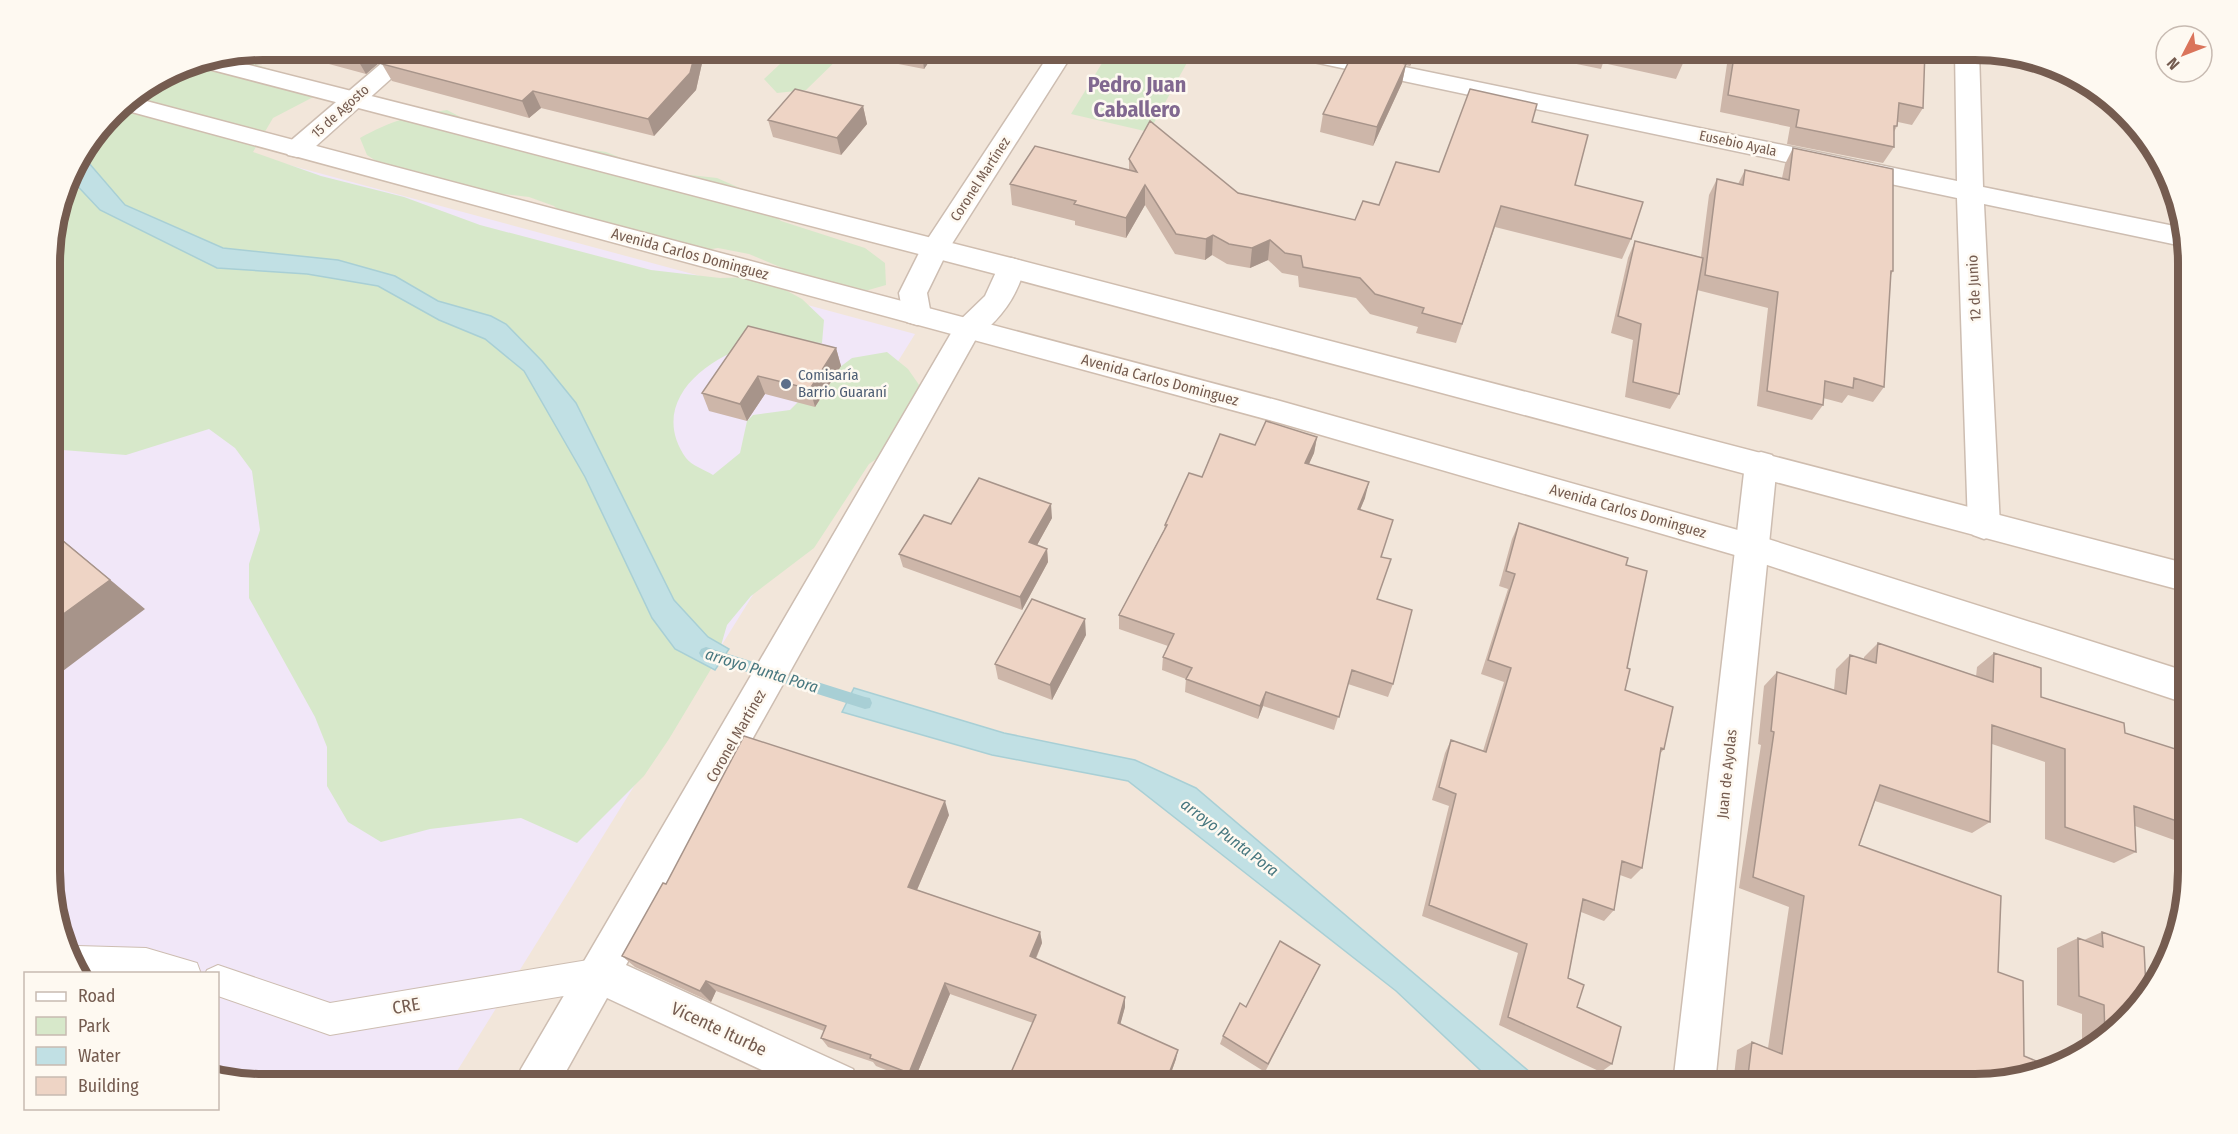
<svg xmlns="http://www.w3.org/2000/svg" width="2238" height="1134" font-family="'Fira Sans Condensed',sans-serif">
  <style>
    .residential { fill: #f2e6da }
    .education { fill: #f1e7f8 }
    .green { fill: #d7e8ca }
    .water { fill: #c1e0e4; stroke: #a8cfd5; stroke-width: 1.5 }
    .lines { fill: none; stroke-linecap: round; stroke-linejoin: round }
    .stream { fill: #a8cfd5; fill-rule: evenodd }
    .lane-casing { stroke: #cdbdb1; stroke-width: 2 }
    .street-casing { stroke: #cdbdb1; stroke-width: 3 }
    .secondary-casing { stroke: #cfbdaf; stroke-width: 3 }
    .lane { fill: #fff; fill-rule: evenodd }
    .street { fill: #fff; fill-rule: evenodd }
    .secondary { fill: #fff; fill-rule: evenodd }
    .wall { fill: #cdb6a9 }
    .shaded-wall { fill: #a7948a }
    .building { fill: #eed4c5; stroke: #a7948a; stroke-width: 1.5 }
    .service-dot { fill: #5c6f8a; stroke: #fef9f1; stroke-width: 2 }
    .labels { text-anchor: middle; stroke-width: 5; stroke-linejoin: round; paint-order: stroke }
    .far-street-label { font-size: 14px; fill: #755c50; stroke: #fef9f1 }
    .street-label { font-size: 15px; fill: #755c50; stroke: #fef9f1 }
    .service-label { font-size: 15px; fill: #4e5e75; stroke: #fef9f1; text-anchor: start }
    .water-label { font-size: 16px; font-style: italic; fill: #47777f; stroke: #fef9f1 }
    .near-street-label { font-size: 18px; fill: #755c50; stroke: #fef9f1 }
    .far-town-label { font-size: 22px; font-weight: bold; fill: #816890; stroke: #fef9f1 }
    .rim { fill: none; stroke: #755c50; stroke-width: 8 }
  </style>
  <rect width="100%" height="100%" fill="#fbf4eb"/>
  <path class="residential" d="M 263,50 L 1975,50 L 2069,71 L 2152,144 L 2187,235 L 2188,872 L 2167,965 L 2094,1048 L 1989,1084 L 263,1084 L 218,1074 L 218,974 L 51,899 L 50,249 L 122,103 L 181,66 Z"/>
  <path class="education" d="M 111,117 L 915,334 L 449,1084 L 263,1084 L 218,1074 L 218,974 L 82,973 L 51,899 L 50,249 L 72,168 Z"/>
  <path class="green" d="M 795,50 L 847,50 L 806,90 L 777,93 L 764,79 Z
    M 1110,50 L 1143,50 L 1189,59 L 1149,132 L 1071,114 Z
    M 228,56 L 289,75 L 321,93 L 273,118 L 253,152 L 321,176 L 404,197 L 480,225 L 651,270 L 720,278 L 755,277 L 780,287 L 802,299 L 824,320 L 822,343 C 802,343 772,340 753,345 C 704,358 648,404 686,458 C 691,465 705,470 713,475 L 740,453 L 747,421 L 753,415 L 790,410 L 812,388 L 852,358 L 887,352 L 908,369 L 924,392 L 899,443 L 869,464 L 814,548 L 751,596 L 727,625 L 717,659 L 669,739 L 644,776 L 577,843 L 521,818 L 430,829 L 381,842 L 348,822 L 327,786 L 327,747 L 315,717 L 249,598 L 249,564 L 260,530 L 252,471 L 235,448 L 209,429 L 126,455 L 50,449 L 50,249 L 72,168 L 122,103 L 181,66 Z
    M 447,110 L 495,135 L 606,152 L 654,171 L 717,178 L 742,189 L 781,221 L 865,248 L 885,263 L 886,285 L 865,291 L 833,289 L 749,254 L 718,248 L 687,253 L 570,222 L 554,206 L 529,197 L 435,186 L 387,168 L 367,155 L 360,138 C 392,120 411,116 447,110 Z"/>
  <path class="water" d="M 82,155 L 125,205 L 223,248 L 338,260 L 395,276 L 438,301 L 491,316 L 506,324 L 542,361 L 576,403 L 674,600 L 708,637 L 729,649 L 715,670 L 675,649 L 652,618 L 585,477 L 524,371 L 485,339 L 439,320 L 378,286 L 307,274 L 217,268 L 100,210 L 69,177 L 72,168 Z
    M 854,688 L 1004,733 L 1135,760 L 1196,788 L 1544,1084 L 1495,1084 L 1396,991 L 1128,781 L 992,755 L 842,712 Z"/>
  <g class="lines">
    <path class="stream" d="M 706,647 L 865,697 L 870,698 L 872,703 L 870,708 L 865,709 L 706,659 L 701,657 L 699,653 L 701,649 Z"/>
    <defs>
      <path id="lane" d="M 77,946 L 146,948 L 197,963 L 201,974 L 82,974 L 72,949 Z
        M 600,958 L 611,963 L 616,974 L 611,985 L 600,990 L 330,1035 L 218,996 L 218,974 L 205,974 L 207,970 L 218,965 L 330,1003 Z"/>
      <path id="street" d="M 397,50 L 423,50 L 306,155 L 297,157 L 288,155 L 284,149 L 288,143 Z
        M 1052,50 L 1075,50 L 948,250 L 927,293 L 931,315 L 927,322 L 917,325 L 907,322 L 903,315 L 899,293 L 921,249 Z
        M 1278,50 L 1322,50 L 1957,181 L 1955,50 L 1979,50 L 1983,187 L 2184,228 L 2187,247 L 1984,204 L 2000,526 L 1995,535 L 1984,539 L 1973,535 L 1968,526 L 1957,198 L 1290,57 L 1282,55 Z
        M 1011,258 L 1021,261 L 1025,268 C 1016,297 1002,318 977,337 L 626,965 L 853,1069 L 859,1084 L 792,1084 L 607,998 L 559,1084 L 515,1084 L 521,1069 L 957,323 L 985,296 L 1001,261 Z
        M 1761,452 L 1772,455 L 1777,464 L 1715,1084 L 1673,1084 L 1745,464 L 1750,455 Z"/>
      <path id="secondary" d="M 221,58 L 1011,258 L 2188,564 L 2188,592 L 1011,278 L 197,66 L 195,63 Z
        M 131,97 L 1280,401 L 1752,534 L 2188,672 L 2188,704 L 1752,560 L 1280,423 L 117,108 Z"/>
    </defs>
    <use href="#lane" class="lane-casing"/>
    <use href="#street" class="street-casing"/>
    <use href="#secondary" class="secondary-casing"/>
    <use href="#lane" class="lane"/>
    <use href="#street" class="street"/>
    <use href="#secondary" class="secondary"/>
  </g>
  <path class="wall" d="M 277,50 L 394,50 L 366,74 Z
    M 399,50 L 705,50 L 696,90 L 654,136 L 541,108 L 529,118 L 392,81 L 382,64 Z
    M 841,50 L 937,50 L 924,69 L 842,53 Z
    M 969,50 L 999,50 L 997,54 Z
    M 1359,50 L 1418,50 L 1410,66 L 1406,65 L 1402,83 L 1373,146 L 1320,132 L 1323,114 L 1359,54 Z
    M 1508,50 L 1687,50 L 1684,61 L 1676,79 L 1603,63 L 1601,69 Z
    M 1729,50 L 1925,50 L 1923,108 L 1912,125 L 1898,122 L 1897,126 L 1894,132 L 1894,147 L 1883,163 L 1787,144 L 1790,127 L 1720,112 Z
    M 863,106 L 867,124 L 841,155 L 773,137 L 768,120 Z
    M 1532,122 L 1575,185 L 1631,239 L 1622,259 L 1495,227 L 1456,343 L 1416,333 L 1418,327 L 1370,314 L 1356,298 L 1299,287 L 1298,276 L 1282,273 L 1268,260 L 1250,268 L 1227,264 L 1212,255 L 1205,260 L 1175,254 L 1145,205 L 1126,238 L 1075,225 L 1075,221 L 1012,205 L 1010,184 L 1129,170 L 1129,159 L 1238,193 L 1355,220 L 1379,205 Z
    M 1793,148 L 1893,271 L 1891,275 L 1884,387 L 1873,402 L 1848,395 L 1842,403 L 1823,398 L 1823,405 L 1812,420 L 1757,406 L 1768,308 L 1697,290 L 1679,394 L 1670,409 L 1625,397 L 1633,340 L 1611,333 L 1628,258 L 1635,241 L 1701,257 L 1709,195 L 1717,179 L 1738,184 L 1745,170 L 1782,178 L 1785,164 Z
    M 836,348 L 841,366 L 815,407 L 765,394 L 747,421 L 709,411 L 702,393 Z
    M 1317,437 L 1314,453 L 1309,464 L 1365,498 L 1360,510 L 1381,557 L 1377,599 L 1393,684 L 1388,697 L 1348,684 L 1334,730 L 1263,706 L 1258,719 L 1185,692 L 1186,679 L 1162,670 L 1163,657 L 1168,646 L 1119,629 L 1119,615 L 1164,530 L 1165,525 L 1202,477 L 1255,445 Z
    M 1052,518 L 1037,545 L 1047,549 L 1048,562 L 1022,610 L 903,567 L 899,554 L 951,524 Z
    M 1519,523 L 1626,565 L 1627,668 L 1625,690 L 1664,749 L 1660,754 L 1642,868 L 1631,879 L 1620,875 L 1614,910 L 1604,921 L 1581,912 L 1568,978 L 1577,1007 L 1612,1064 L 1601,1072 L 1499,1025 L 1518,953 L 1422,916 L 1449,806 L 1432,800 L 1445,753 L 1451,740 L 1483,751 L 1504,682 L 1481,674 L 1508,589 L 1499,586 L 1512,539 Z
    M 1086,635 L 1052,700 L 998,679 L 995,664 Z
    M 1878,643 L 1976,677 L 1977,667 L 1994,653 L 2041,697 L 2125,733 L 2188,753 L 2188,845 L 2135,826 L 2136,852 L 2114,863 L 2045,839 L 2045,762 L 1992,744 L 1990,822 L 1972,833 L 1875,801 L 1859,845 L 1989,1084 L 1733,1084 L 1737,1050 L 1752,1042 L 1768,1048 L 1789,907 L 1739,888 L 1761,745 L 1758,744 L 1764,686 L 1777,672 L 1834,690 L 1836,669 L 1850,655 L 1864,659 L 1864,657 Z
    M 949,815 L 917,890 L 1040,932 L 1042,943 L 1036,959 L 1125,997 L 1125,1007 L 1120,1024 L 1176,1059 L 1167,1084 L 1006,1084 L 1033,1023 L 950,994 L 914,1081 L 876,1066 L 873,1062 L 828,1047 L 821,1038 L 824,1031 L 716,991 L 711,1002 L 635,967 L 622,956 L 666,884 Z
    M 2102,932 L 2146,989 L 2094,1048 L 2082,1052 L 2082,1014 L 2057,1005 L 2057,948 L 2078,938 L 2084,940 Z
    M 1315,975 L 1265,1072 L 1220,1044 L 1223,1036 L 1246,1007 Z"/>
  <path class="shaded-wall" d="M 365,50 L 394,50 L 366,74 L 356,57 Z
    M 696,50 L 705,50 L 696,90 L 654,136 L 648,119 Z
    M 924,50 L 937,50 L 924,69 L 922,53 Z
    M 1414,50 L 1418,50 L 1410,66 Z
    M 1406,64 L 1402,83 L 1373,146 L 1377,127 Z
    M 533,91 L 541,108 L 529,118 L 522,101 Z
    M 863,106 L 867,124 L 841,155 L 837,138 Z
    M 1145,185 L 1145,205 L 1126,238 L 1126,218 Z
    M 1213,235 L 1212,255 L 1205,260 L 1206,239 Z
    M 1270,240 L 1268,260 L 1250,268 L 1252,248 Z
    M 836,348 L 841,366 L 815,407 L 810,389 Z
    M 758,376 L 765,394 L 747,421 L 740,404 Z
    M 1317,437 L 1314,453 L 1302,479 L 1305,463 Z
    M 1369,482 L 1365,498 L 1354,524 L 1358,509 Z
    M 1051,504 L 1052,518 L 1031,556 L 1029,542 Z
    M 51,530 L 145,609 L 51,680 Z
    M 1047,549 L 1048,562 L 1022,610 L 1020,597 Z
    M 1085,619 L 1086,635 L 1052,700 L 1050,685 Z
    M 1266,692 L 1263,706 L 1258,719 L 1260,706 Z
    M 945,801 L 949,815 L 913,899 L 908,887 Z
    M 1040,932 L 1042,943 L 1032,967 L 1030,956 Z
    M 706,981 L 716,991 L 711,1002 L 700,991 Z
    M 945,983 L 950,994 L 914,1081 L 909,1073 Z
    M 1125,997 L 1125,1007 L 1118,1033 L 1118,1023 Z
    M 1178,1050 L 1176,1059 L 1167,1084 L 1165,1084 Z"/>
  <path class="building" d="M 329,50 L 365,50 L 356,57 Z
    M 399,50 L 696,50 L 690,73 L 648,119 L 533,91 L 522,101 L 382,64 Z
    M 903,50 L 924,50 L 922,53 Z
    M 1629,50 L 1687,50 L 1684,61 Z
    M 1735,50 L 1925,50 L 1923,108 L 1899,103 L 1897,126 L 1894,126 L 1894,147 L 1796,127 L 1799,110 L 1728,95 Z
    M 1353,53 L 1406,64 L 1377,127 L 1323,114 Z
    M 795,89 L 863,106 L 837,138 L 768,120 Z
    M 1470,89 L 1537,104 L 1532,122 L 1588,135 L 1575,185 L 1643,202 L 1631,239 L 1501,206 L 1462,324 L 1422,313 L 1424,308 L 1375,294 L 1360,278 L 1303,267 L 1301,256 L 1285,253 L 1270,240 L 1252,248 L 1229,244 L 1213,235 L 1206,239 L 1176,234 L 1145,185 L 1126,218 L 1074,204 L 1076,201 L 1010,184 L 1035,146 L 1137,172 L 1129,159 L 1150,121 L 1238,193 L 1355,220 L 1363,201 L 1379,205 L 1396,162 L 1439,172 Z
    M 1793,148 L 1893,169 L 1893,271 L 1891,271 L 1884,387 L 1854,378 L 1853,388 L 1825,381 L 1823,405 L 1767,391 L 1778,292 L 1705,275 L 1717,179 L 1743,185 L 1745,170 L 1789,180 Z
    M 1635,241 L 1703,258 L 1679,394 L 1633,382 L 1641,324 L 1618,316 Z
    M 748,326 L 836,348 L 810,389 L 758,376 L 740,404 L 702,393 Z
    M 1266,421 L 1317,437 L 1305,463 L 1369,482 L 1358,509 L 1393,520 L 1381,557 L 1391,559 L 1377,599 L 1412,610 L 1393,684 L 1352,670 L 1339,717 L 1266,692 L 1260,706 L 1186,679 L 1192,668 L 1163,657 L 1174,634 L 1119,615 L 1167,525 L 1165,525 L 1189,473 L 1202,477 L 1220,434 L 1255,445 Z
    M 979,478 L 1051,504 L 1029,542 L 1047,549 L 1020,597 L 899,554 L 924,515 L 951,524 Z
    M 1519,523 L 1628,558 L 1626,565 L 1647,571 L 1627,668 L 1630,669 L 1625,690 L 1673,707 L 1664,749 L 1661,748 L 1642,868 L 1622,861 L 1614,910 L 1583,899 L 1568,978 L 1584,985 L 1577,1007 L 1621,1027 L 1612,1064 L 1508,1017 L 1527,944 L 1429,905 L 1456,794 L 1439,787 L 1451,740 L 1486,752 L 1511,668 L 1488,660 L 1515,574 L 1506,571 Z
    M 51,531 L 110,580 L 51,623 Z
    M 1032,599 L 1085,619 L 1050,685 L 995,664 Z
    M 1878,643 L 1993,682 L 1994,653 L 2041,668 L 2041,697 L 2124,723 L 2125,733 L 2188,753 L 2188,825 L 2134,806 L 2136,852 L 2065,827 L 2065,749 L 1992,725 L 1990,822 L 1880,785 L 1859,845 L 2001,896 L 1998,972 L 2023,981 L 2024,1056 L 2046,1065 L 1989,1084 L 1747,1084 L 1752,1042 L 1782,1054 L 1804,896 L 1753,877 L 1774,732 L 1771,731 L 1777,672 L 1846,694 L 1850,655 L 1876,663 Z
    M 744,736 L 945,801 L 908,887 L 1040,932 L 1030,956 L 1125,997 L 1118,1023 L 1178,1050 L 1165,1084 L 1006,1084 L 1036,1015 L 945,983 L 909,1073 L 870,1058 L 871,1055 L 821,1038 L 826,1026 L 706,981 L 700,991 L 622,956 L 663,883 L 666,884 Z
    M 2102,932 L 2144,947 L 2146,989 L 2105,1036 L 2104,1005 L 2079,996 L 2078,938 L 2103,947 Z
    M 1280,941 L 1320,965 L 1268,1064 L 1223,1036 L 1240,1003 L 1246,1007 Z"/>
  <circle class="service-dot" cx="786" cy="384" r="6"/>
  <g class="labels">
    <g class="far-street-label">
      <text transform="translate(340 111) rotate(-42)" y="5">15 de Agosto</text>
      <text transform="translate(1738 143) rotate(12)" y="5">Eusebio Ayala</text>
      <text transform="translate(980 179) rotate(-57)" y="5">Coronel Martínez</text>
    </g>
    <g class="street-label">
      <text transform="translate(690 254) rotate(15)" y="5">Avenida Carlos Dominguez</text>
      <text transform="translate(1974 288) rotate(-93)" y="5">12 de Junio</text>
      <text transform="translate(1160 380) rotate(15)" y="5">Avenida Carlos Dominguez</text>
      <text transform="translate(1628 511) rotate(16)" y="5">Avenida Carlos Dominguez</text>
      <text transform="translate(736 736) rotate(-60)" y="5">Coronel Martínez</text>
      <text transform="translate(1727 774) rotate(-84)" y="5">Juan de Ayolas</text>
    </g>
    <g class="service-label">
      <text x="798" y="380">Comisaría<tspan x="798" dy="17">Barrio Guaraní</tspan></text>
    </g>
    <g class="water-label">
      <text transform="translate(762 670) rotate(17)" y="6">arroyo Punta Pora</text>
      <text transform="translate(1230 837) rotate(37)" y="6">arroyo Punta Pora</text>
    </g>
    <g class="near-street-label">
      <text transform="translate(406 1006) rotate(-10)" y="6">CRE</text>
      <text transform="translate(719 1029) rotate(25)" y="6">Vicente Iturbe</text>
    </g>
    <g class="far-town-label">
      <text x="1137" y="92">Pedro Juan<tspan x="1137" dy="25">Caballero</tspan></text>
    </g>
  </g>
  <path d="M0 0H2238V1134H0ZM263 60H1975A203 203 0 0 1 2178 263V871A203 203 0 0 1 1975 1074H263A203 203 0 0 1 60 871V263A203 203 0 0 1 263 60Z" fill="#fef9f1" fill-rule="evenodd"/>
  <path class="rim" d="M263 60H1975A203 203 0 0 1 2178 263V871A203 203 0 0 1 1975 1074H263A203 203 0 0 1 60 871V263A203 203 0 0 1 263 60Z"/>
  <rect x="24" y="972" width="195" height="138" fill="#fef9f1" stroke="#c7bab1" stroke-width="1.5"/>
  <rect x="36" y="992" width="30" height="9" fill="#ffffff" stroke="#c7bab1" stroke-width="1.5"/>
  <text x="78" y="1002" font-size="18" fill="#755c50">Road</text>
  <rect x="36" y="1017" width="30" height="18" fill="#d7e8ca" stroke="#c7bab1" stroke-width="1.5"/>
  <text x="78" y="1032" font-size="18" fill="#755c50">Park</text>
  <rect x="36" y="1047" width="30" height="18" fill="#c1e0e4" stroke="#c7bab1" stroke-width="1.5"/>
  <text x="78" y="1062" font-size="18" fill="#755c50">Water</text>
  <rect x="36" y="1077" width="30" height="18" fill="#eed4c5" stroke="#c7bab1" stroke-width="1.5"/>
  <text x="78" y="1092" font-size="18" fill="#755c50">Building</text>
  <g transform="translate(2184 54) rotate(228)"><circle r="28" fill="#fef9f1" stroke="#c7bab1" stroke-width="1.5"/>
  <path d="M0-4.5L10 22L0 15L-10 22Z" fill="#da745b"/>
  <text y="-9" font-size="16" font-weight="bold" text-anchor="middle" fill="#755c50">N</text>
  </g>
</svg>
